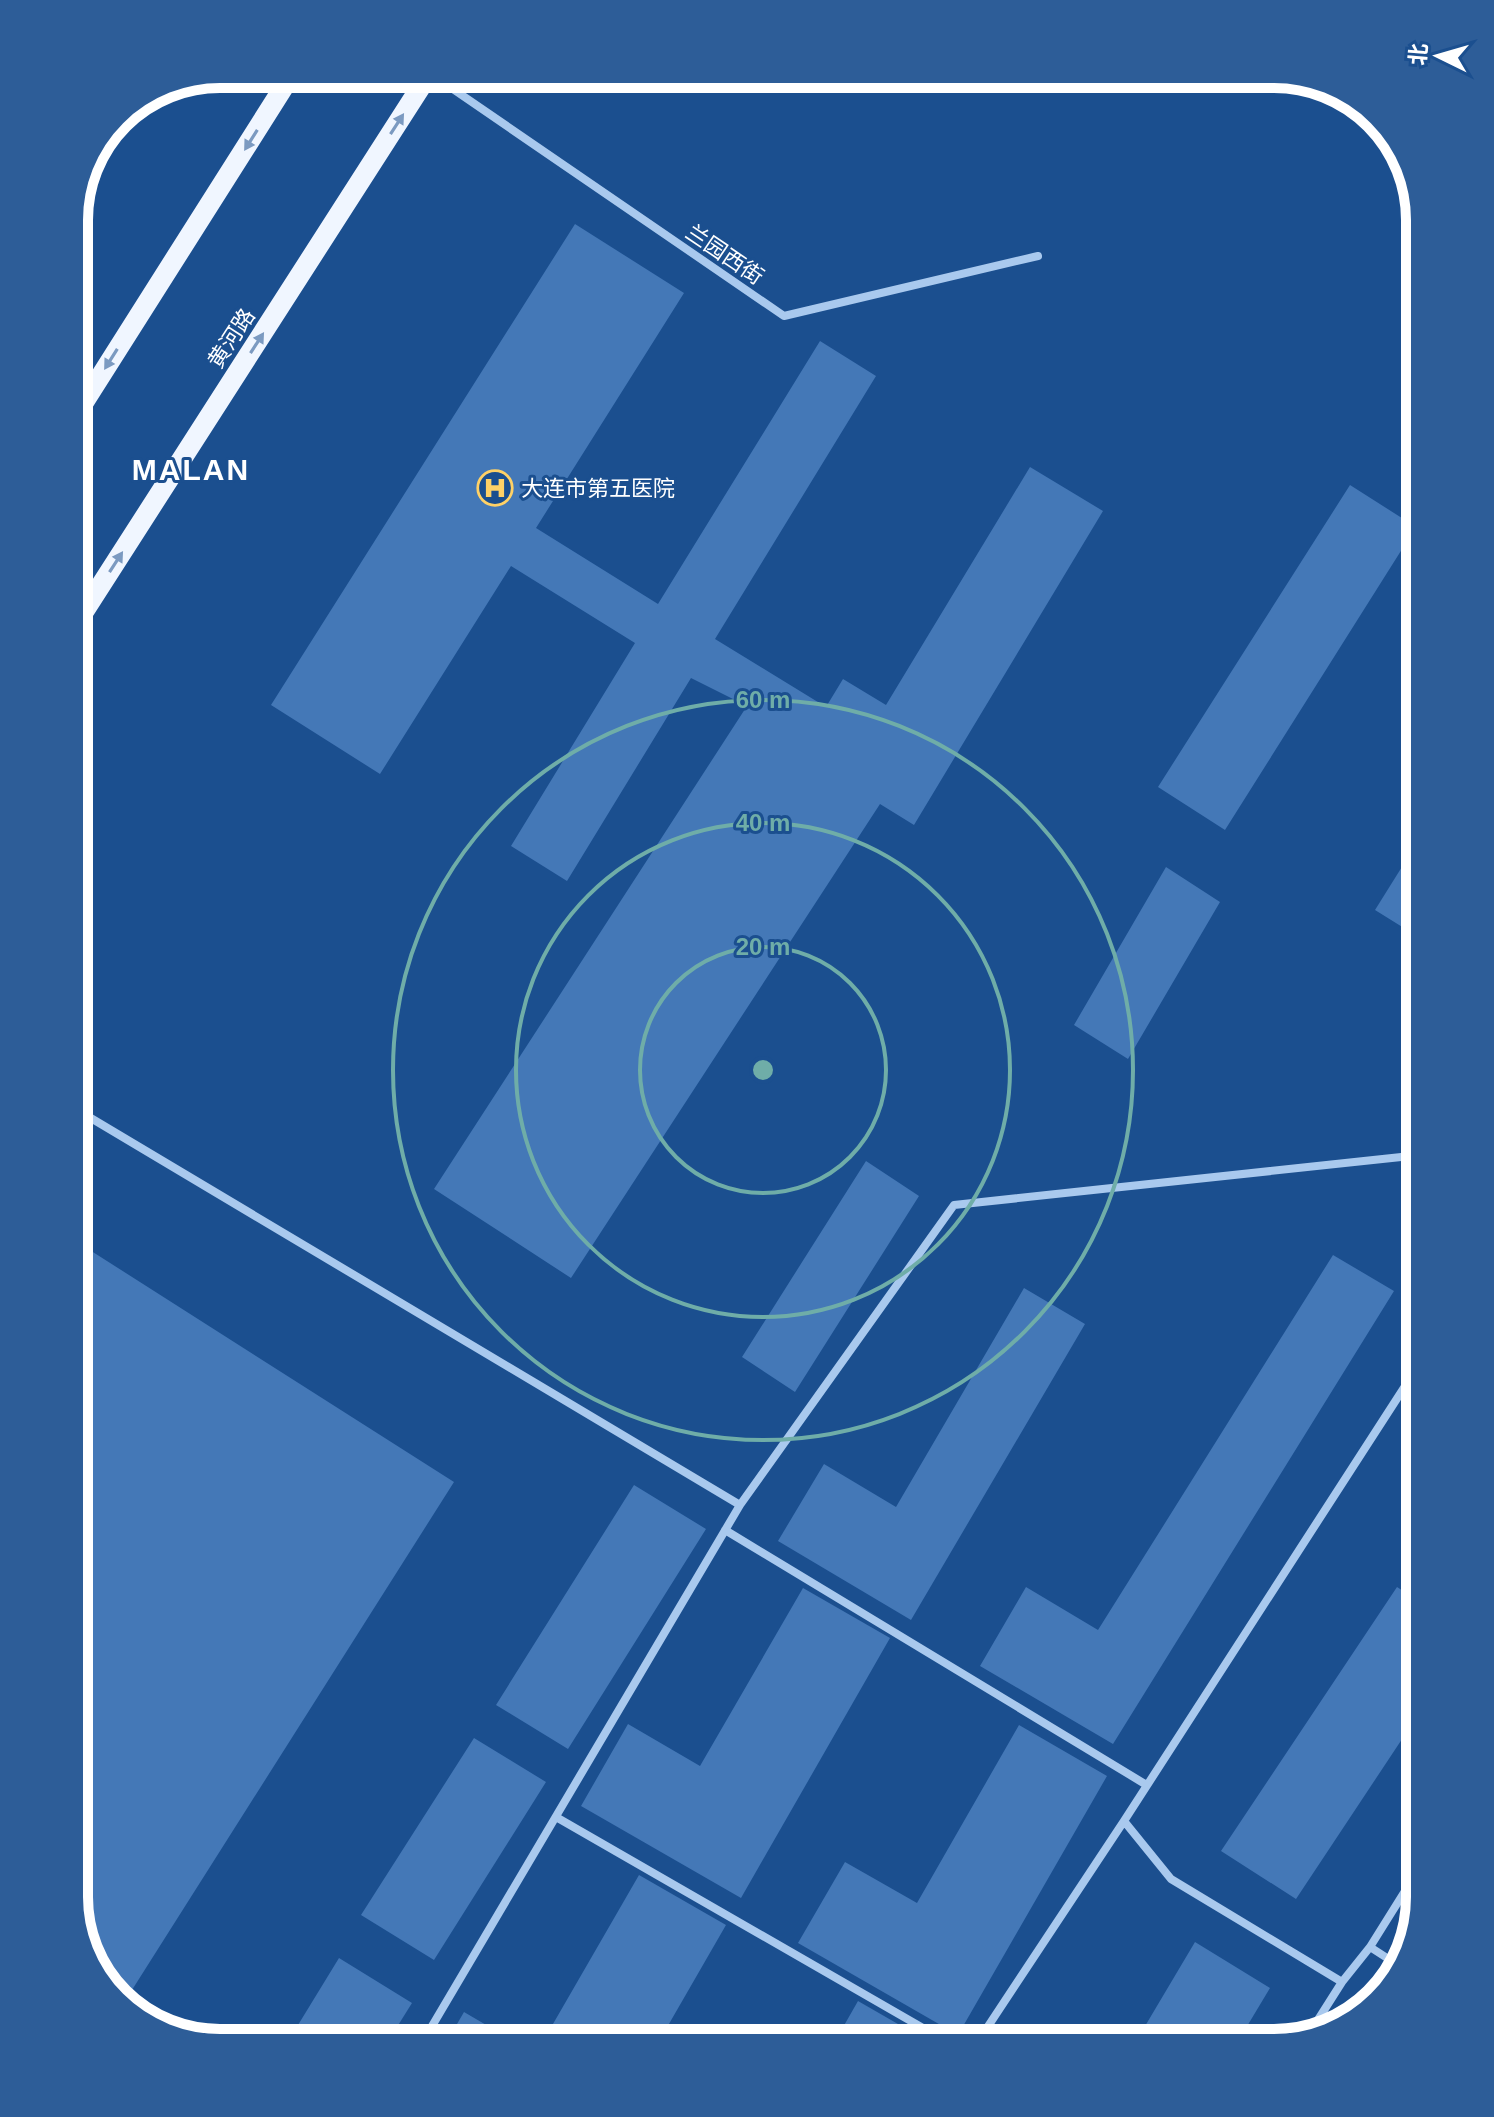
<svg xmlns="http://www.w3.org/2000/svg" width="1494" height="2117" font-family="Arial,'Noto Sans SC',sans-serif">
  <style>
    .building { fill: #4478b7 }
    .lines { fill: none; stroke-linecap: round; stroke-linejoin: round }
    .minor { stroke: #a9c9ee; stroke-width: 8 }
    .primary { stroke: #f0f6ff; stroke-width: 20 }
    .oneway { fill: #7b9ac1 }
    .ring { fill: none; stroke: #6fada8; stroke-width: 4 }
    .labels { text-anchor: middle; stroke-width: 6; stroke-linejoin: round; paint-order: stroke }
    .street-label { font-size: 22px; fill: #fff; stroke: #1b4f8f }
    .poi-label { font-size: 22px; fill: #fff; stroke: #1b4f8f; text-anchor: start }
    .district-label { font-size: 30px; font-weight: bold; letter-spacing: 2px; fill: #fff; stroke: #1b4f8f }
    .rim { fill: none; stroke: #fff; stroke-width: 10 }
    .centre { fill: #6fada8; stroke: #1b4f8f; stroke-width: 4 }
    .ring-label { font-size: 24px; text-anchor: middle; font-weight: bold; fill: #6fada8; stroke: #1b4f8f; stroke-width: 6; stroke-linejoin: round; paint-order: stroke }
  </style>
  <rect width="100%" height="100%" fill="#1b4f8f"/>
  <path class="building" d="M 575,224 L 684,293 L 536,528 L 658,604 L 820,341 L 876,376 L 715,639 L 826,707 L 843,679 L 886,705 L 1030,467 L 1103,511 L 914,825 L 880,804 L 571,1278 L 434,1189 L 747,706 L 691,678 L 567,881 L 511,846 L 635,643 L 511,566 L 380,774 L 271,705 Z
    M 1350,485 L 1416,527 L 1225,830 L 1158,787 Z
    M 1420,838 L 1420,938 L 1375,910 Z
    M 1166,867 L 1220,902 L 1128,1059 L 1074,1025 Z
    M 866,1161 L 919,1196 L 795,1392 L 742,1357 Z
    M 74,1240 L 454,1482 L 125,2001 L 94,1970 L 74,1897 Z
    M 1333,1255 L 1394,1291 L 1113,1744 L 980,1666 L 1026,1587 L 1098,1630 Z
    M 1024,1288 L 1085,1324 L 911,1620 L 778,1541 L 824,1464 L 896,1507 Z
    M 634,1485 L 706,1529 L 568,1749 L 496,1705 Z
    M 1420,1525 L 1420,1547 L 1410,1541 Z
    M 1397,1587 L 1420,1602 L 1420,1712 L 1296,1899 L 1221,1851 Z
    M 803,1588 L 890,1638 L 741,1898 L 581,1806 L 628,1724 L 700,1766 Z
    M 1019,1725 L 1107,1776 L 958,2035 L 798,1943 L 845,1862 L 917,1903 Z
    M 474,1738 L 546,1782 L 434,1960 L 361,1915 Z
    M 639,1875 L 726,1925 L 658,2043 L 542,2043 Z
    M 1195,1942 L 1270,1988 L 1237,2043 L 1135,2043 Z
    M 339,1958 L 412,2003 L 387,2043 L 287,2043 Z
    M 858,2001 L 931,2043 L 834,2043 Z
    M 464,2012 L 517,2043 L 446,2043 Z"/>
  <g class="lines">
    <path class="minor" d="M 431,74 L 784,316 L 1038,256
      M 74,1108 L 740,1505
      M 725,1530 L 1145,1784
      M 556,1817 L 949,2043
      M 1124,1821 L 1171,1879 L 1342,1982
      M 1370,1947 L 1401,1967
      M 1309,2034 L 1342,1982 L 1370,1947 L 1420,1867
      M 422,2043 L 740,1505 L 954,1205 L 1420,1155
      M 977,2043 L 1124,1821 L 1420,1363"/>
    <path class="primary" d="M 74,418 L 292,74
      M 74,627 L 429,74"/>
  </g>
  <defs><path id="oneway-solid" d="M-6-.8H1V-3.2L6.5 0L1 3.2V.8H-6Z" transform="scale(2)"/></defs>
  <g class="oneway">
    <use href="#oneway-solid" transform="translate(397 124) rotate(-57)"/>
    <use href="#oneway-solid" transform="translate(251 140) rotate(122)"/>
    <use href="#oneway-solid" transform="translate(257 343) rotate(-57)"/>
    <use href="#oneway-solid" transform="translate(111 359) rotate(122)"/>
    <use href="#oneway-solid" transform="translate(116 562) rotate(-57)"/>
  </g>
  <g class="ring">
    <circle cx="763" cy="1070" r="123"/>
    <circle cx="763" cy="1070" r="247"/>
    <circle cx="763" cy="1070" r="370"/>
  </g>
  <defs>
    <symbol id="hospital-ring" viewBox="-11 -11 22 22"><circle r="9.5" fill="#1b4f8f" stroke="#ffd166" stroke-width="1.5"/><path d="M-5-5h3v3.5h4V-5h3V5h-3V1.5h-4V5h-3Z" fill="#ffd166"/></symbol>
  </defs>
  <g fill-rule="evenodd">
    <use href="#hospital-ring" x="475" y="468" width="40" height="40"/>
  </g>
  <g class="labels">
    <g class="street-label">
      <text transform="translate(725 254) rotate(34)" y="8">兰园西街</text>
      <text transform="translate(231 338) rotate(-57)" y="8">黄河路</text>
    </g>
    <g class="poi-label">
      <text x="521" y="496">大连市第五医院</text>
    </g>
    <g class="district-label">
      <text x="191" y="480">MALAN</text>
    </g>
  </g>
  <path d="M0 0H1494V2117H0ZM220 88H1274A132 132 0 0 1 1406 220V1897A132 132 0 0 1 1274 2029H220A132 132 0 0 1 88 1897V220A132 132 0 0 1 220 88Z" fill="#2d5d98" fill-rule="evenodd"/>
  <path class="rim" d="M220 88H1274A132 132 0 0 1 1406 220V1897A132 132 0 0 1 1274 2029H220A132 132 0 0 1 88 1897V220A132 132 0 0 1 220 88Z"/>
  <circle cx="763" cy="1070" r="12" class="centre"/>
  <g class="ring-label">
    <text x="763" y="708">60 m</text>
    <text x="763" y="831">40 m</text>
    <text x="763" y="955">20 m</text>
  </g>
  <g transform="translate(1438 56) rotate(275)" stroke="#1b4f8f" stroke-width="6" paint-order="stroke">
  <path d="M0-6L14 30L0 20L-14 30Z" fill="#ffffff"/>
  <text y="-12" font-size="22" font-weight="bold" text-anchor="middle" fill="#ffffff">北</text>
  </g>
</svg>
